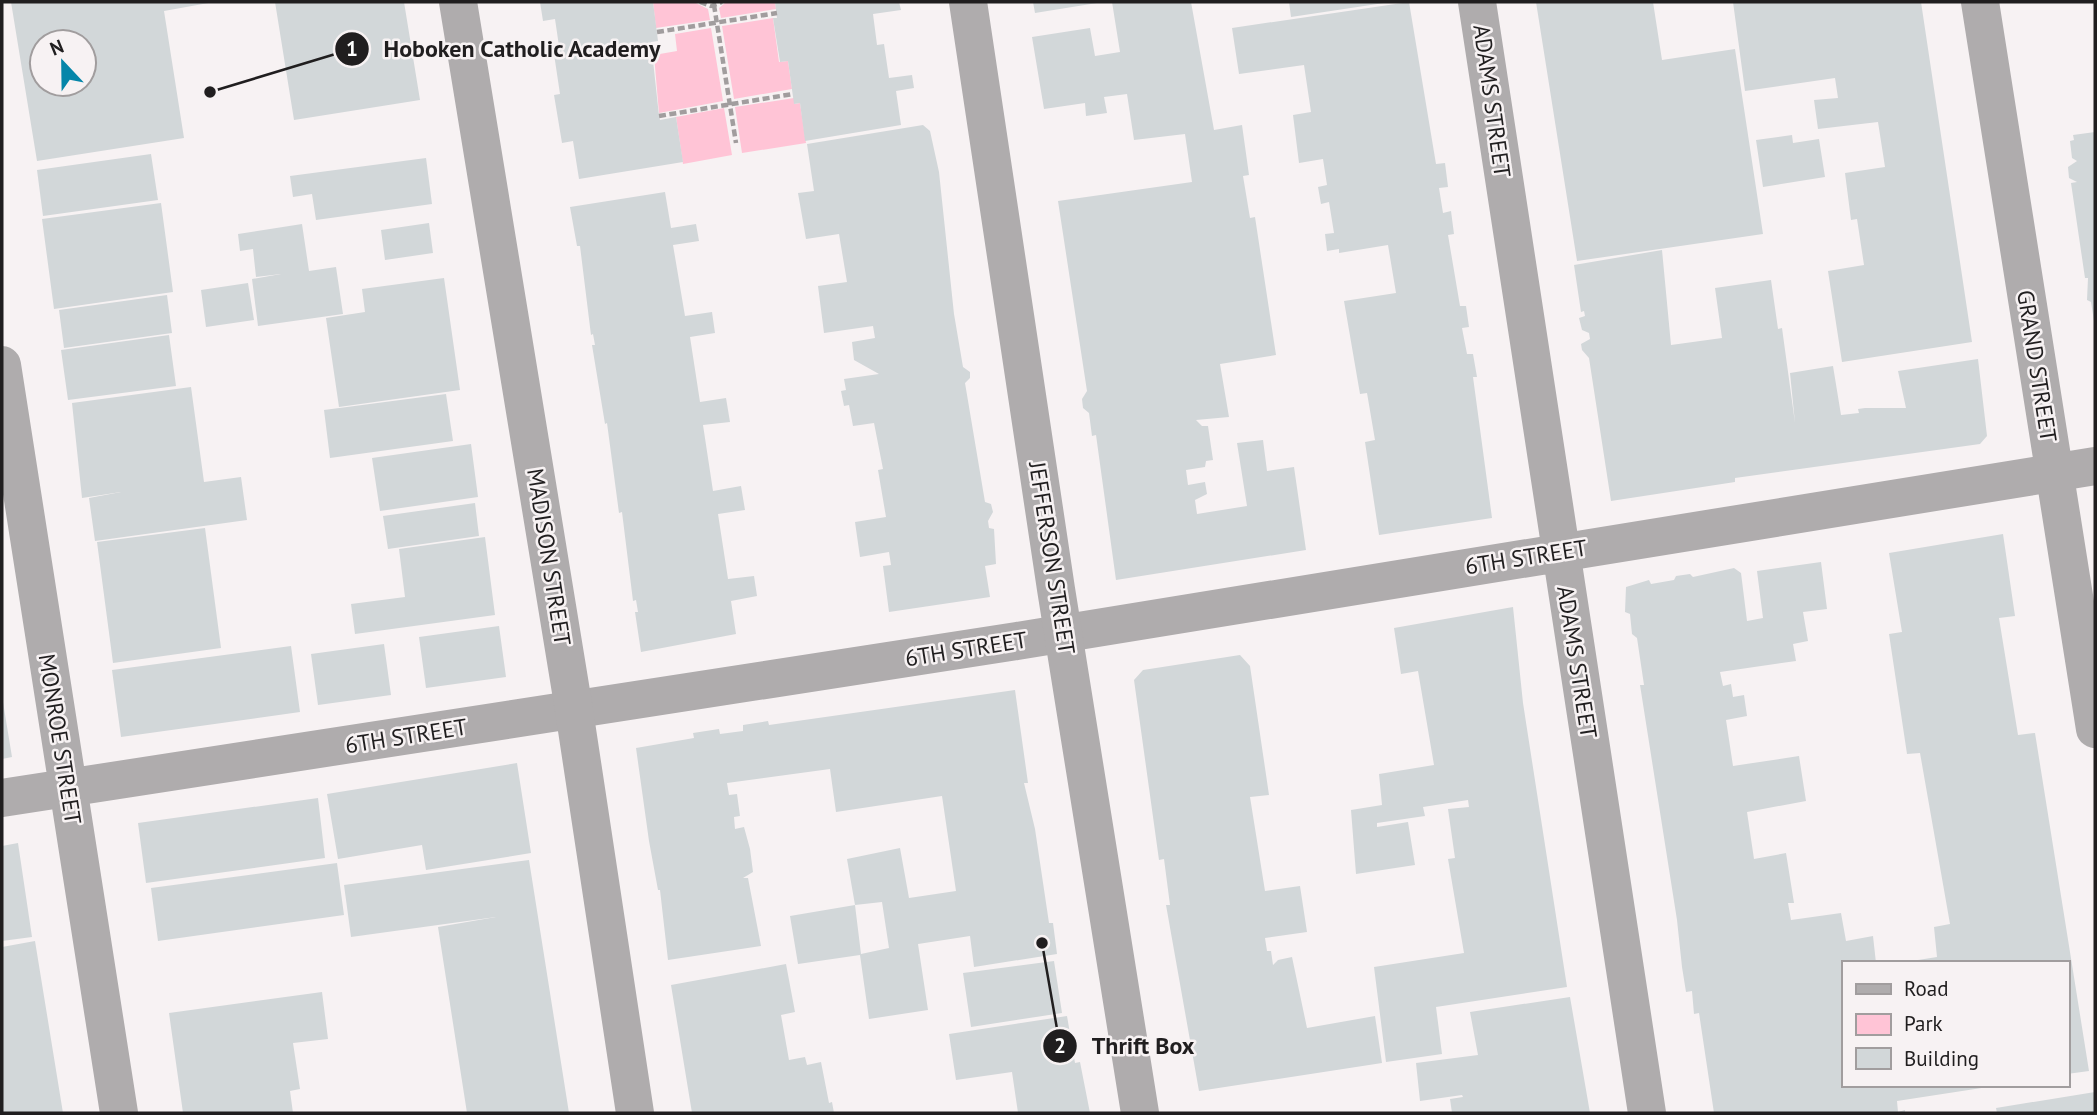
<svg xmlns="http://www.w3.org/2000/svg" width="2097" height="1115" font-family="'PT Sans',sans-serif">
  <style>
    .green { fill: #ffc4d6 }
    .building { fill: #d2d7d9; fill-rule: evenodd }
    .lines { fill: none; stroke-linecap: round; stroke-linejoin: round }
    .path { stroke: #a19d9e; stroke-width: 4.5; stroke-dasharray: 7 3.5; stroke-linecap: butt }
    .minor { stroke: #afacad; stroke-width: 38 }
    .tertiary { stroke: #afacad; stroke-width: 38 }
    .labels { text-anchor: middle; stroke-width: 5; stroke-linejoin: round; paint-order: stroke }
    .street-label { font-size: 23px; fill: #201e1f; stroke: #f7f2f3 }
    .leader { fill: none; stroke: #201e1f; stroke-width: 2.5 }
    .callout-dot { fill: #201e1f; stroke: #f7f2f3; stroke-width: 2.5 }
    .mark-label { font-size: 21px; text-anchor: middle; font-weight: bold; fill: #fff }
    .callout-label { font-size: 24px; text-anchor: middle; font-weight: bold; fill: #201e1f; stroke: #f7f2f3; stroke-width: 5; stroke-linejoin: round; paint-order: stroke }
  </style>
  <rect width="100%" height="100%" fill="#f7f2f3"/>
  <path class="green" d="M 653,2 L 694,2 L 708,9 L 710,20 L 656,28 Z
    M 726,2 L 775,2 L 776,9 L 721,18 L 719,8 Z
    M 773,18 L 779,62 L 788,61 L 792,89 L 734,99 L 722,26 Z
    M 711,28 L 723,101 L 659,113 L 654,55 L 677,51 L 675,34 Z
    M 794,98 L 794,104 L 800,103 L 806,143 L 742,153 L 735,107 Z
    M 724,108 L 732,155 L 683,164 L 676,117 Z"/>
  <path class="building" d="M 11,2 L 214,2 L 164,11 L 184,138 L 37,161 ZM 42,42 L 84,42 L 84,84 L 42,84 Z
    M 275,2 L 404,2 L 420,100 L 294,120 Z
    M 540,2 L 653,2 L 658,41 L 651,42 L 659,116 L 660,120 L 676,117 L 683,162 L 579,179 L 573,141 L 562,143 L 554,95 L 560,94 L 554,54 L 560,53 L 555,19 L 543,21 Z
    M 775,2 L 899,2 L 901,10 L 873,14 L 877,45 L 884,44 L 889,78 L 912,75 L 914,88 L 896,91 L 901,125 L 805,141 L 800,103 L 794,104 L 788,61 L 780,62 L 773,18 L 777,18 Z
    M 1033,2 L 1097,2 L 1097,3 L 1035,13 Z
    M 1112,2 L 1191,2 L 1214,130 L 1242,125 L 1249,175 L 1243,176 L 1250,218 L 1255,217 L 1276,355 L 1220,364 L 1229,417 L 1196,420 L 1202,426 L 1208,426 L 1213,460 L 1206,461 L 1205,467 L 1186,470 L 1188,485 L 1205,482 L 1207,494 L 1195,500 L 1197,514 L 1247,506 L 1237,443 L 1263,440 L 1267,471 L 1294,467 L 1306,550 L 1116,580 L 1096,435 L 1092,436 L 1089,413 L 1083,408 L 1082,399 L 1087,391 L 1058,201 L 1192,182 L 1185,134 L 1134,140 L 1127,94 L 1104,97 L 1107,113 L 1086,116 L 1085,103 L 1044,109 L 1032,37 L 1090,28 L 1095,56 L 1120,52 Z
    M 1289,2 L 1384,2 L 1384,3 L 1291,17 Z
    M 1409,2 L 1436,164 L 1445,163 L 1448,187 L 1439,188 L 1443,213 L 1451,211 L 1454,234 L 1448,235 L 1460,306 L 1466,306 L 1469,327 L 1462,328 L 1467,354 L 1473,354 L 1477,377 L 1473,377 L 1492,518 L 1379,535 L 1365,442 L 1375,440 L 1367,393 L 1360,394 L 1344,301 L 1396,293 L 1388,245 L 1339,253 L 1339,249 L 1327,251 L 1325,234 L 1334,233 L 1329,202 L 1321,204 L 1318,187 L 1327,185 L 1323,159 L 1299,163 L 1293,115 L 1311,112 L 1304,65 L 1239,74 L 1232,28 Z
    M 1536,2 L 1653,2 L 1662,60 L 1735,49 L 1763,234 L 1577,261 Z
    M 1733,2 L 1921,2 L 1972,342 L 1842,362 L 1828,271 L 1864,265 L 1857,219 L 1851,220 L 1845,173 L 1885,167 L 1878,122 L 1818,129 L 1814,100 L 1838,98 L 1835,78 L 1745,91 Z
    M 923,125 L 930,131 L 939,172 L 954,314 L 963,367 L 970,372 L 970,378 L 965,383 L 985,502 L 991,504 L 993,512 L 988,521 L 989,528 L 994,529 L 996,564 L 985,566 L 990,597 L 889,612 L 883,566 L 891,565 L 889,552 L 860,557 L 855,522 L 886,517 L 878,470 L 883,469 L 874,423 L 853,426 L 849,405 L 844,406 L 841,391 L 846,390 L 844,379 L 879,374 L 854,360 L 852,342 L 875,338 L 873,326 L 824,333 L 818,286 L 847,282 L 839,234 L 806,239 L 798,193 L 814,191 L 807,144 Z
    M 2095,132 L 2095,321 L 2094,321 L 2091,302 L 2087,300 L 2088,278 L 2085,278 L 2071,183 L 2077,182 L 2069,178 L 2068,167 L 2077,161 L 2072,158 L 2070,141 L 2074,140 L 2073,135 Z
    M 1792,135 L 1793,143 L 1819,139 L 1825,177 L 1763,187 L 1756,140 Z
    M 151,154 L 158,200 L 43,216 L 37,170 Z
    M 426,158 L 432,204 L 316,220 L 312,194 L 293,197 L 290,176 Z
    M 665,192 L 671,228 L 696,224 L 699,241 L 673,245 L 685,316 L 712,312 L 715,333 L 690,337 L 700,402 L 726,398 L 730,422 L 703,425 L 713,491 L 741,486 L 745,510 L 718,514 L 728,579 L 754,576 L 757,596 L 731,601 L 736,634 L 641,652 L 635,612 L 638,612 L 636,600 L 633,601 L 622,512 L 619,513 L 607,423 L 605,424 L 592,345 L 595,345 L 593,334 L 591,335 L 580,246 L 577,246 L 570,207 Z
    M 161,203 L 173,292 L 54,309 L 42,219 Z
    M 429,223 L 433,253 L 385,260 L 381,230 Z
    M 302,224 L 309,271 L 336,267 L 343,314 L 258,326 L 252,279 L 281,274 L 256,277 L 253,249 L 240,251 L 238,234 Z
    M 1662,250 L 1671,345 L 1722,338 L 1715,288 L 1771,280 L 1778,329 L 1782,328 L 1795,423 L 1790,373 L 1833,366 L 1841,415 L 1859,413 L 1858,409 L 1865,408 L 1906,408 L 1898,371 L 1978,359 L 1987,436 L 1980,444 L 1735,478 L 1735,482 L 1611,501 L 1589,358 L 1582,350 L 1581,344 L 1590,339 L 1589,333 L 1582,330 L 1579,318 L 1585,316 L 1584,311 L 1581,312 L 1574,265 Z
    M 444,278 L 460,390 L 339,407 L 326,318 L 365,312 L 362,289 Z
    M 248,283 L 254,320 L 206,327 L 201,290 Z
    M 167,295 L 172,333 L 64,348 L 59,310 Z
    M 169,335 L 176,386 L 68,400 L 61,350 Z
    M 191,387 L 204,482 L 241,477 L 247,520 L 95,541 L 89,498 L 121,492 L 82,498 L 72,403 Z
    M 446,394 L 453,441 L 330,458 L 324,410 Z
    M 471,444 L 478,497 L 380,511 L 372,458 Z
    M 475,503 L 479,536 L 388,549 L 383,516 Z
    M 205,528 L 221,648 L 113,663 L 97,542 Z
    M 2003,534 L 2015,616 L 1999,618 L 2018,735 L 2035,733 L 2089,1071 L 2067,1074 L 2067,963 L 1918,960 L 1937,957 L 1934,927 L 1950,924 L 1920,753 L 1907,754 L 1889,634 L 1902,632 L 1889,553 Z
    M 485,537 L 495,615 L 355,634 L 351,604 L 405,597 L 399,549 Z
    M 1821,562 L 1827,609 L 1803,612 L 1808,641 L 1793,644 L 1796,661 L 1720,672 L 1723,686 L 1731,684 L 1733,697 L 1744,695 L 1747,716 L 1726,720 L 1733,766 L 1799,756 L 1806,801 L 1747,812 L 1754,859 L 1786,853 L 1794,903 L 1788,903 L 1791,920 L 1841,913 L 1846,941 L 1873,936 L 1876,963 L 1843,963 L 1843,1085 L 1988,1087 L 1897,1101 L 1898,1112 L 1905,1110 L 1905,1113 L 1714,1113 L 1699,1013 L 1694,1014 L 1692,991 L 1686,992 L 1682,967 L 1677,920 L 1640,685 L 1644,685 L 1637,638 L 1632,634 L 1630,614 L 1625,612 L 1626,587 L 1649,580 L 1651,584 L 1674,580 L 1676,576 L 1690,574 L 1693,577 L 1734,568 L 1741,573 L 1747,621 L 1763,618 L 1757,571 Z
    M 1513,607 L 1523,703 L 1567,987 L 1436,1007 L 1442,1054 L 1386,1062 L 1374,967 L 1464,953 L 1448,859 L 1455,858 L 1448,809 L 1469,807 L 1468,800 L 1423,807 L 1425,816 L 1377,823 L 1377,827 L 1408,822 L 1415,865 L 1356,874 L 1351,810 L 1382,805 L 1379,774 L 1434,765 L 1418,671 L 1401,674 L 1394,628 Z
    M 499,626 L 506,677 L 426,688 L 419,637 Z
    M 384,644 L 391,695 L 318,705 L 311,654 Z
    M 291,646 L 300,712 L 121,737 L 112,670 Z
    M 1240,655 L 1250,666 L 1269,795 L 1250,797 L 1265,891 L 1300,886 L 1307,932 L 1265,938 L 1267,951 L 1271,951 L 1273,965 L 1278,960 L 1292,957 L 1307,1028 L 1375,1016 L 1382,1063 L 1199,1091 L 1166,905 L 1170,905 L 1164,859 L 1159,860 L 1134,680 L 1143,670 Z
    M 1015,690 L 1028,783 L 1024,783 L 1035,829 L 1049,923 L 1053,923 L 1057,954 L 974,967 L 970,936 L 918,944 L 928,1010 L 869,1019 L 860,955 L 798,964 L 790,916 L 855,905 L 861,954 L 889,948 L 882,902 L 855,905 L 847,859 L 900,848 L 909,898 L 956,891 L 942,796 L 836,812 L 830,769 L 727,783 L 729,795 L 737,794 L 740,816 L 734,817 L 735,829 L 744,827 L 750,849 L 753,872 L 743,878 L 748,878 L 761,946 L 668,960 L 660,890 L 658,890 L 649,841 L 636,748 L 694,738 L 693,733 L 719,729 L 720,734 L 743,731 L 743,725 L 768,721 L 769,725 Z
    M 2,696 L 12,757 L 2,759 Z
    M 517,763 L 531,853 L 426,870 L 422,845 L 338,859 L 327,794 Z
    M 318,798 L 325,858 L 146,883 L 138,823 Z
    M 18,843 L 32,937 L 2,941 L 2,846 Z
    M 529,860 L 569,1113 L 467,1113 L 438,927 L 496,917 L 351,937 L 344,885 Z
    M 337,863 L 344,915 L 158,941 L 151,888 Z
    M 35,941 L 63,1113 L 2,1113 L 2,947 Z
    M 1054,961 L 1062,1013 L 971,1027 L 963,973 Z
    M 786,964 L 795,1012 L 781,1015 L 789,1060 L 805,1057 L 807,1065 L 821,1062 L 829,1103 L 832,1102 L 834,1113 L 692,1113 L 671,985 Z
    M 322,992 L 328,1039 L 293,1043 L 300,1089 L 290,1091 L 293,1113 L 183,1113 L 169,1013 Z
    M 1570,997 L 1590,1113 L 1452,1113 L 1450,1099 L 1463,1097 L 1462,1095 L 1420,1101 L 1416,1063 L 1478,1055 L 1470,1012 Z
    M 1067,1016 L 1075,1063 L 1080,1062 L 1090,1113 L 1018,1113 L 1012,1072 L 956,1080 L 949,1034 Z
    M 2095,1092 L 2095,1113 L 1997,1113 L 1996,1108 Z"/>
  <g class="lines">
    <path class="path" d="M 700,2 L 711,6 L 722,2
      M 714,5 L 736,143
      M 657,32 L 777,13
      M 659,116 L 793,94"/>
    <path class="minor" d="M 1477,2 L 1647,1113
      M 1980,2 L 2095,729
      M 2,365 L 119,1113
      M 2,798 L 1017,641 L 2095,466"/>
    <path class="tertiary" d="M 458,2 L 574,710 L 635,1113
      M 968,2 L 1056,589 L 1140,1113"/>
  </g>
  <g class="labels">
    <g class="street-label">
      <text transform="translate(1492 101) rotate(82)" y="8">ADAMS STREET</text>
      <text transform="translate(2037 366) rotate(81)" y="8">GRAND STREET</text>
      <text transform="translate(549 557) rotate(81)" y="8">MADISON STREET</text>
      <text transform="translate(1526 557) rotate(-9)" y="8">6TH STREET</text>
      <text transform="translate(1052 558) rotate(81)" y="8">JEFFERSON STREET</text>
      <text transform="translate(966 649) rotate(-9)" y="8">6TH STREET</text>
      <text transform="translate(1577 662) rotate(81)" y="8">ADAMS STREET</text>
      <text transform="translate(406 736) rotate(-9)" y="8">6TH STREET</text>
      <text transform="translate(60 739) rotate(81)" y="8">MONROE STREET</text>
    </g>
  </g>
  <path class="leader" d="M210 92L352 49M1042 943L1060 1046"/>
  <g class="callout-dot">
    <circle cx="210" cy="92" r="7"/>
    <circle cx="1042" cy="943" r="7"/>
    <circle cx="352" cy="49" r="18"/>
    <circle cx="1060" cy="1046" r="18"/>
  </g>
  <g class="mark-label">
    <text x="352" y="56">1</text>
    <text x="1060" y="1053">2</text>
  </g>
  <g class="callout-label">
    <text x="522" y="57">Hoboken Catholic Academy</text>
    <text x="1143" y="1054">Thrift Box</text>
  </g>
  <rect width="2097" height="1115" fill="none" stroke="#201e1f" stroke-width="7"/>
  <rect x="1842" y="961" width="228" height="126" fill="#f7f2f3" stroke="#a19d9e" stroke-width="2"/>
  <rect x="1856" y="984" width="35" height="10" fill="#afacad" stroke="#a19d9e" stroke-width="2"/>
  <text x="1904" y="996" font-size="21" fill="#201e1f">Road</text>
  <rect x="1856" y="1014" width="35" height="21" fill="#ffc4d6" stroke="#a19d9e" stroke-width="2"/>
  <text x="1904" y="1031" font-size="21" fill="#201e1f">Park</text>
  <rect x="1856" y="1048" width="35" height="21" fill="#d2d7d9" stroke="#a19d9e" stroke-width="2"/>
  <text x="1904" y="1066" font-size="21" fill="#201e1f">Building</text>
  <g transform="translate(63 63) rotate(338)"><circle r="33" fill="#f7f2f3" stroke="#a19d9e" stroke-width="2"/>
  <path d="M0-5L12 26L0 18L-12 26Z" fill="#0586a9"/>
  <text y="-10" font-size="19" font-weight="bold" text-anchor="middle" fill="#201e1f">N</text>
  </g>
</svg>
